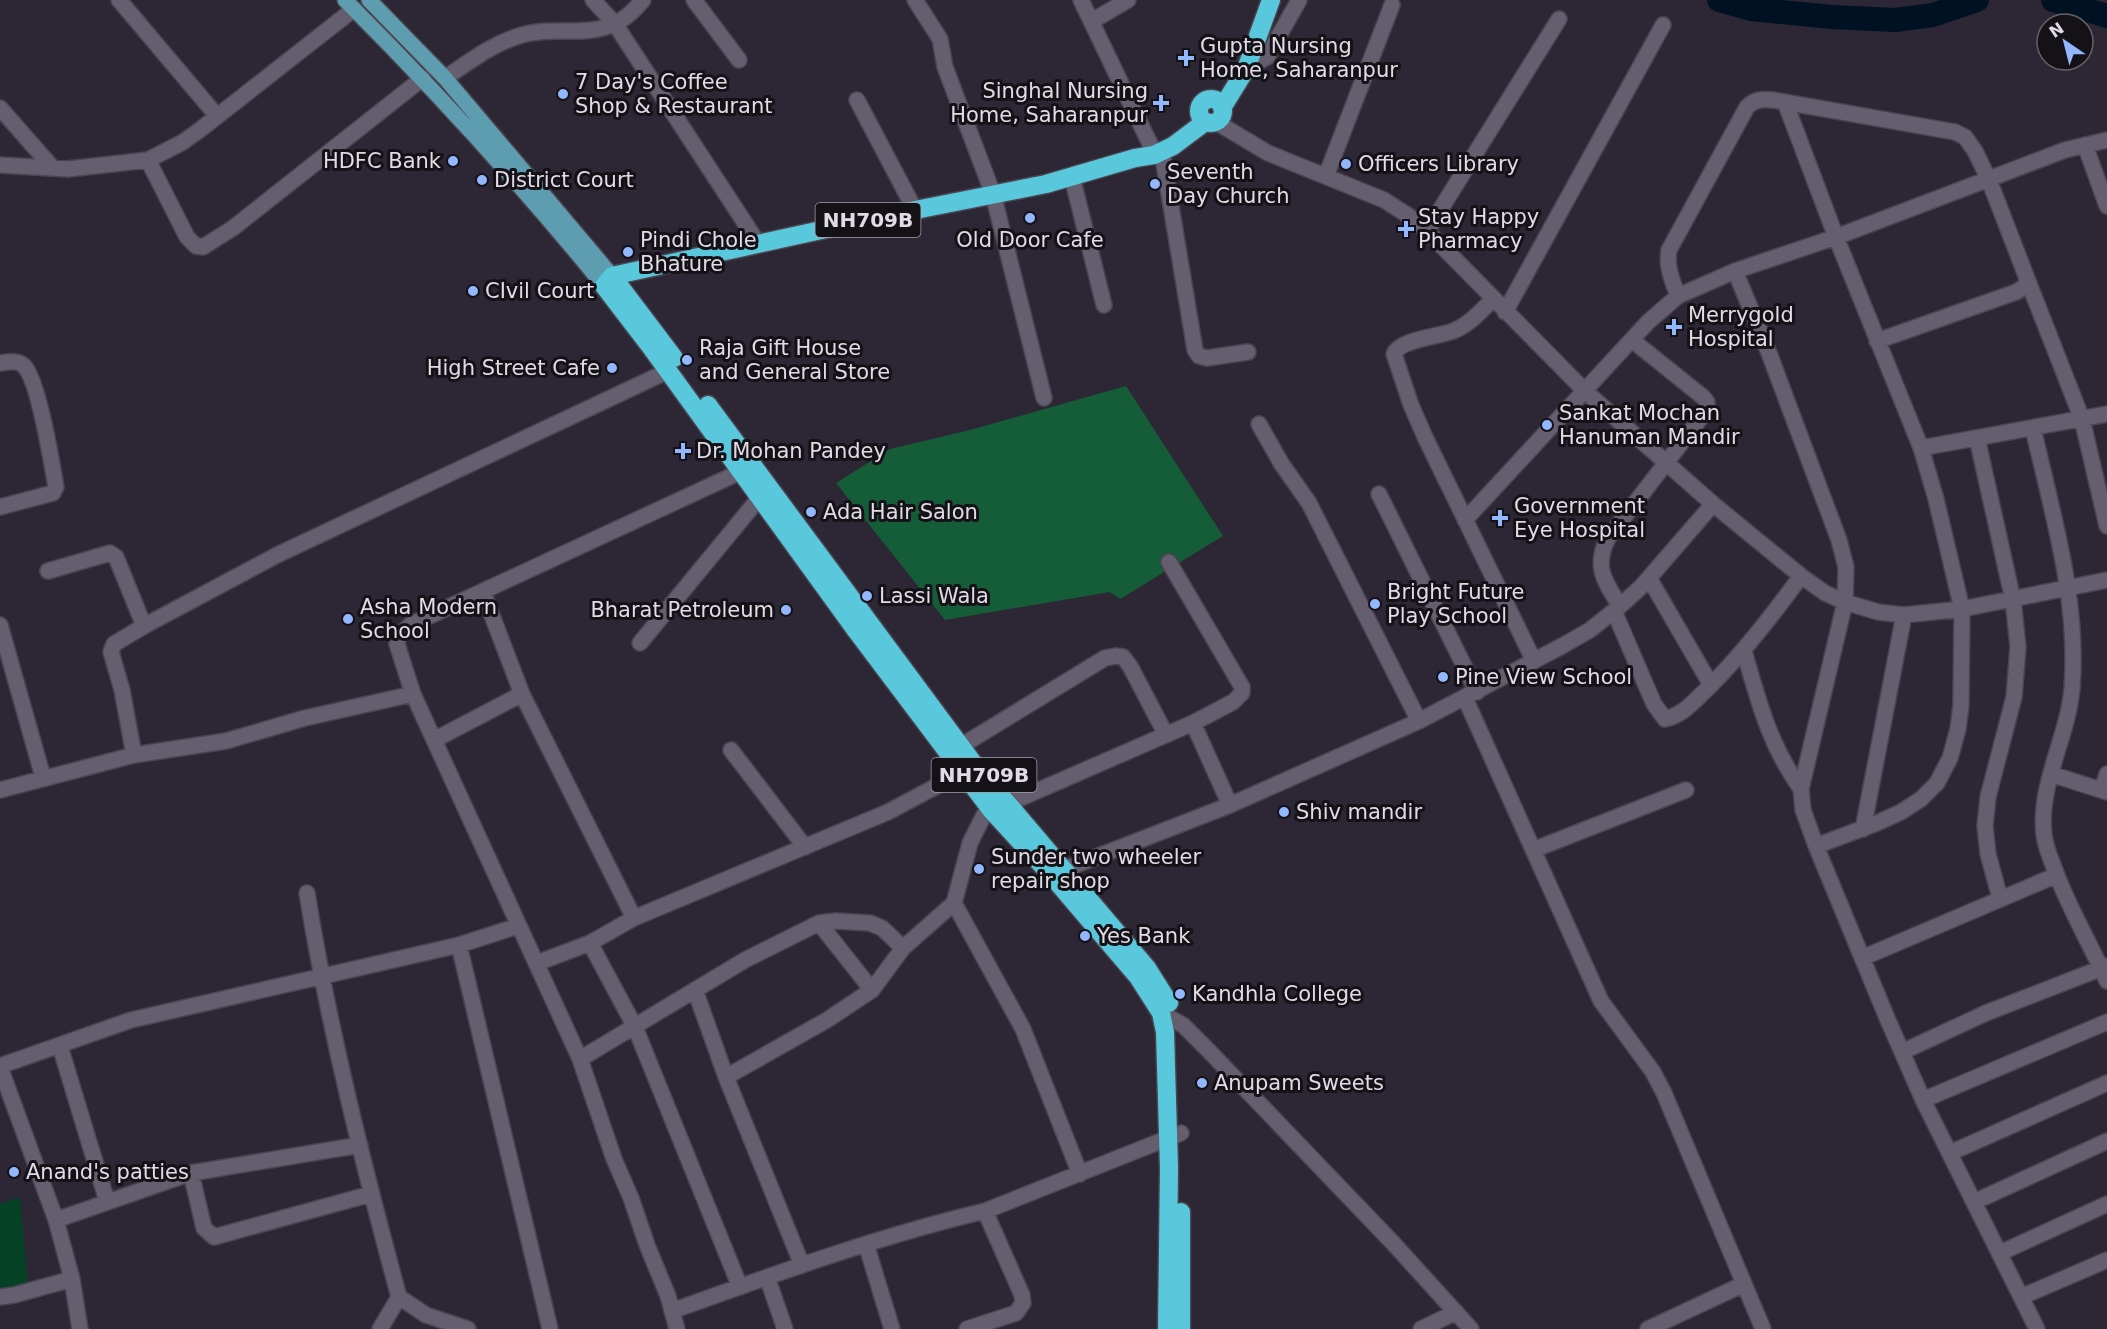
<svg xmlns="http://www.w3.org/2000/svg" width="2107" height="1329" font-family="'DejaVu Sans',sans-serif">
  <style>
    .green { fill: #054225 }
    .forest { fill: #155d38 }
    .lines { fill: none; stroke-linecap: round; stroke-linejoin: round }
    .river { stroke: #011124; stroke-width: 24 }
    .minor-casing { stroke: #4a4450; stroke-width: 18 }
    .major-casing { stroke: #4a4450; stroke-width: 18 }
    .highway-casing { stroke: #4a4450; stroke-width: 21 }
    .minor { stroke: #655e6e; stroke-width: 15 }
    .major { stroke: #5e9db0; stroke-width: 15 }
    .highway { stroke: #59c7dc; stroke-width: 18 }
    .poi-dot { fill: #93b7fd; stroke: #141117; stroke-width: 2 }
    .labels { text-anchor: middle; stroke-width: 6; stroke-linejoin: round; paint-order: stroke }
    .shield { fill: #141117; stroke: #a39ea7; stroke-width: 1.5 }
    .shield-label { font-size: 20px; font-weight: bold; fill: #e0dbe5 }
    .poi-label { font-size: 21px; fill: #e0dbe5; stroke: #141117; text-anchor: start }
  </style>
  <rect width="100%" height="100%" fill="#2d2634"/>
  <path class="green" d="M 20,1197 L 28,1285 L 0,1290 L 0,1204 Z"/>
  <path class="forest" d="M 1126,386 L 1223,536 L 1120,599 L 1110,592 L 945,620 L 836,483 L 890,449 L 970,430 Z"/>
  <g class="lines">
    <path class="river" d="M 1719,0 L 1751,9 L 1832,17 L 1895,20 L 1933,15 L 1977,0
      M 2053,0 L 2107,16"/>
    <defs>
      <path id="minor" d="M 119,0 L 217,116
        M 593,0 L 615,24 L 758,243
        M 694,0 L 739,60
        M 915,0 L 940,39 L 945,67 L 993,194 L 1044,398
        M 1081,0 L 1151,146
        M 1092,21 L 1128,0
        M 1246,69 L 1267,57 L 1299,0
        M 445,78 C 469,62 493,43 522,35 C 551,26 586,37 614,24 C 626,19 635,9 643,0
        M 857,100 L 915,210
        M 1785,102 L 1836,237 L 1921,448 L 1936,499 L 1962,609 L 1961,705 L 1958,729 L 1950,758 L 1937,783 L 1921,799 L 1901,812 L 1877,823 L 1816,846
        M 0,108 L 51,166
        M 1216,122 L 1268,153 L 1384,200 L 1409,216 L 1427,231 L 1586,392 L 1713,504 L 1801,576 L 1825,593 L 1845,602 L 1878,612 L 1904,615 L 1962,609 L 2107,580
        M 2085,145 L 2107,206
        M 1162,152 L 1195,350 L 1199,356 L 1207,358 L 1248,352
        M 148,160 L 187,237 L 196,246 L 203,247 L 233,228 L 423,78
        M 0,165 L 68,169 L 148,160 L 183,142 L 201,129 L 354,9
        M 1326,176 L 1392,5
        M 1072,177 L 1104,305
        M 1427,231 L 1559,19
        M 1735,271 L 1769,353 L 1839,540 L 1846,567 L 1845,602 L 1801,789 L 1803,810 L 1816,846 L 1887,1018 L 1923,1100 L 2037,1329
        M 2028,281 L 2082,419 L 2107,526
        M 1678,296 C 1672,280 1666,267 1669,250 L 1747,107 C 1755,99 1762,99 1773,100 L 1955,132 L 1965,137 L 1975,151 L 1989,180 L 2028,281 L 2024,287 L 2016,292 L 1877,341
        M 1493,299 C 1481,311 1469,325 1453,331 C 1438,337 1400,339 1394,354 L 1411,405 L 1425,437 L 1534,661
        M 1505,312 L 1663,25
        M 0,363 C 7,362 17,360 23,365 C 38,377 52,464 56,487 L 53,493 L 0,507
        M 1259,424 L 1281,463 L 1309,503 L 1419,721
        M 2033,428 C 2052,513 2079,599 2072,688 C 2068,737 2038,785 2044,835 C 2046,850 2053,864 2058,878 C 2072,913 2091,946 2107,981
        M 1977,438 L 2013,600 L 2018,647 L 2014,697 L 1988,797 L 1985,826 L 1988,854 L 2000,898
        M 1921,448 L 2107,414
        M 1379,494 L 1477,692
        M 1465,520 L 1648,322 L 1678,296 L 1735,271 L 1836,237 L 2065,150 L 2107,140
        M 48,571 L 110,553 L 116,557 L 144,626
        M 1649,578 L 1711,685
        M 483,592 L 522,694 L 634,918
        M 1620,606 C 1605,582 1593,567 1608,538 L 1703,415 L 1707,409 L 1707,402 L 1703,397 L 1632,340
        M 1614,611 L 1654,704 L 1665,719 C 1683,715 1693,702 1706,690 C 1742,655 1772,616 1801,576
        M 0,625 L 43,777
        M 640,643 L 760,497
        M 1744,651 C 1759,703 1769,744 1801,789
        M 413,694 L 397,644 L 398,637 L 410,625 L 740,472
        M 1465,698 L 1601,1001 L 1653,1072 L 1664,1093 L 1763,1329
        M 1193,723 L 1230,805
        M 434,740 L 522,694
        M 961,746 L 1105,658 L 1116,656 L 1123,657 L 1130,666 L 1166,735
        M 731,750 L 805,847
        M 134,755 L 122,690 L 111,652 L 114,644 L 144,626 L 279,554 L 668,371
        M 2051,774 L 2107,792
        M 0,790 L 134,755 L 226,741 L 305,718 L 413,694 L 580,1059 L 614,1159 L 631,1198 L 647,1245 L 668,1296 L 677,1329
        M 2102,790 L 2107,774
        M 1007,804 L 1193,723 L 1233,702 L 1242,693 L 1242,687 L 1169,562
        M 1863,829 L 1904,615
        M 1533,850 L 1686,790
        M 1055,873 L 1230,805 L 1419,721 L 1562,646 L 1590,630 L 1620,606 L 1642,586 L 1713,504
        M 307,893 C 329,1029 363,1164 399,1297
        M 954,903 L 1023,1029 L 1080,1174
        M 819,923 L 872,990
        M 590,943 L 635,1027 L 740,1287
        M 459,945 L 518,926
        M 1862,958 L 2057,875
        M 537,963 L 590,943 L 634,918 L 888,812 L 963,772
        M 695,990 L 726,1077 L 802,1265
        M 1161,1013 L 1183,1025 L 1208,1050 L 1393,1243 L 1471,1329
        M 57,1046 L 62,1053 L 107,1201
        M 1902,1052 L 1986,1013 L 2107,966
        M 580,1059 L 745,960 L 819,923 L 836,921 L 870,923 L 882,928 L 903,948
        M 0,1066 L 131,1020 L 459,945 L 550,1329
        M 0,1067 L 56,1220 L 72,1279 L 80,1329
        M 726,1077 L 827,1020 L 872,990 L 903,948 L 954,903 L 970,843 L 984,815 L 992,811
        M 1923,1100 L 2107,1022
        M 1950,1153 L 2107,1083
        M 191,1173 L 204,1228 L 214,1237 L 371,1194
        M 1974,1202 L 2107,1141
        M 56,1220 L 191,1173 L 360,1145
        M 866,1244 L 892,1329
        M 2000,1253 L 2107,1204
        M 767,1277 L 785,1329
        M 0,1297 L 14,1295 L 72,1279
        M 2021,1297 L 2107,1260
        M 672,1311 C 775,1274 879,1236 985,1211 L 1181,1133
        M 380,1329 L 399,1297 L 426,1315 L 468,1329
        M 967,1329 L 1016,1313 L 1023,1303 L 1022,1295 L 985,1211
        M 1421,1329 L 1456,1312
        M 1648,1329 L 1744,1284"/>
      <path id="major" d="M 345,0 C 436,91 523,186 604,286
        M 369,0 L 445,78 L 612,276"/>
      <path id="highway" d="M1199 111a12 12 0 1 1 24 0a12 12 0 1 1-24 0Z
        M 1222,108 L 1246,69 L 1271,0
        M 612,276 L 674,358
        M 708,405 L 974,764 L 1147,968 L 1169,1003
        M 1181,1212 L 1181,1329
        M 1167,1329 L 1169,1168 L 1165,1032 L 1161,1013 L 1138,977 L 1051,875 L 992,811 L 855,629 L 650,346 L 604,286 L 612,276 L 885,216 L 1046,184 L 1135,158 L 1154,155 L 1173,146 L 1205,122"/>
    </defs>
    <use href="#minor" class="minor-casing"/>
    <use href="#major" class="major-casing"/>
    <use href="#highway" class="highway-casing"/>
    <use href="#minor" class="minor"/>
    <use href="#major" class="major"/>
    <use href="#highway" class="highway"/>
  </g>
  <g class="poi-dot">
    <path d="M1183 49h6v6h6v6h-6v6h-6v-6h-6v-6h6z"/>
    <circle cx="563" cy="94" r="6"/>
    <path d="M1158 94h6v6h6v6h-6v6h-6v-6h-6v-6h6z"/>
    <circle cx="453" cy="161" r="6"/>
    <circle cx="1346" cy="164" r="6"/>
    <circle cx="482" cy="180" r="6"/>
    <circle cx="1155" cy="184" r="6"/>
    <circle cx="1030" cy="218" r="6"/>
    <path d="M1403 220h6v6h6v6h-6v6h-6v-6h-6v-6h6z"/>
    <circle cx="628" cy="252" r="6"/>
    <circle cx="473" cy="291" r="6"/>
    <path d="M1671 318h6v6h6v6h-6v6h-6v-6h-6v-6h6z"/>
    <circle cx="687" cy="360" r="6"/>
    <circle cx="612" cy="368" r="6"/>
    <circle cx="1547" cy="425" r="6"/>
    <path d="M680 442h6v6h6v6h-6v6h-6v-6h-6v-6h6z"/>
    <circle cx="811" cy="512" r="6"/>
    <path d="M1497 509h6v6h6v6h-6v6h-6v-6h-6v-6h6z"/>
    <circle cx="867" cy="596" r="6"/>
    <circle cx="1375" cy="604" r="6"/>
    <circle cx="786" cy="610" r="6"/>
    <circle cx="348" cy="619" r="6"/>
    <circle cx="1443" cy="677" r="6"/>
    <circle cx="1284" cy="812" r="6"/>
    <circle cx="979" cy="869" r="6"/>
    <circle cx="1085" cy="936" r="6"/>
    <circle cx="1180" cy="994" r="6"/>
    <circle cx="1202" cy="1083" r="6"/>
    <circle cx="14" cy="1172" r="6"/>
  </g>
  <g class="labels">
    <g class="shield">
      <rect x="815.5" y="203" width="105" height="34" rx="4.5"/>
      <rect x="931.5" y="758" width="105" height="34" rx="4.5"/>
    </g>
    <g class="shield-label">
      <text x="868" y="227">NH709B</text>
      <text x="984" y="782">NH709B</text>
    </g>
    <g class="poi-label">
      <text x="1200" y="53">Gupta Nursing<tspan x="1200" dy="24">Home, Saharanpur</tspan></text>
      <text x="575" y="89">7 Day's Coffee<tspan x="575" dy="24">Shop &amp; Restaurant</tspan></text>
      <text x="1148" y="98" text-anchor="end">Singhal Nursing<tspan x="1148" dy="24">Home, Saharanpur</tspan></text>
      <text x="441" y="168" text-anchor="end">HDFC Bank</text>
      <text x="1358" y="171">Officers Library</text>
      <text x="1167" y="179">Seventh<tspan x="1167" dy="24">Day Church</tspan></text>
      <text x="494" y="187">District Court</text>
      <text x="1418" y="224">Stay Happy<tspan x="1418" dy="24">Pharmacy</tspan></text>
      <text x="640" y="247">Pindi Chole<tspan x="640" dy="24">Bhature</tspan></text>
      <text x="1030" y="247" text-anchor="middle">Old Door Cafe</text>
      <text x="485" y="298">CIvil Court</text>
      <text x="1688" y="322">Merrygold<tspan x="1688" dy="24">Hospital</tspan></text>
      <text x="699" y="355">Raja Gift House<tspan x="699" dy="24">and General Store</tspan></text>
      <text x="600" y="375" text-anchor="end">High Street Cafe</text>
      <text x="1559" y="420">Sankat Mochan<tspan x="1559" dy="24">Hanuman Mandir</tspan></text>
      <text x="696" y="458">Dr. Mohan Pandey</text>
      <text x="1514" y="513">Government<tspan x="1514" dy="24">Eye Hospital</tspan></text>
      <text x="823" y="519">Ada Hair Salon</text>
      <text x="1387" y="599">Bright Future<tspan x="1387" dy="24">Play School</tspan></text>
      <text x="879" y="603">Lassi Wala</text>
      <text x="360" y="614">Asha Modern<tspan x="360" dy="24">School</tspan></text>
      <text x="774" y="617" text-anchor="end">Bharat Petroleum</text>
      <text x="1455" y="684">Pine View School</text>
      <text x="1296" y="819">Shiv mandir</text>
      <text x="991" y="864">Sunder two wheeler<tspan x="991" dy="24">repair shop</tspan></text>
      <text x="1097" y="943">Yes Bank</text>
      <text x="1192" y="1001">Kandhla College</text>
      <text x="1214" y="1090">Anupam Sweets</text>
      <text x="26" y="1179">Anand's patties</text>
    </g>
  </g>
  <g transform="translate(2065 42) rotate(325)"><circle r="28" fill="#141117" stroke="#666269" stroke-width="1.5"/>
  <path d="M0-4.5L10 22L0 15L-10 22Z" fill="#93b7fd"/>
  <text y="-9" font-size="16" font-weight="bold" text-anchor="middle" fill="#e0dbe5">N</text>
  </g>
</svg>
